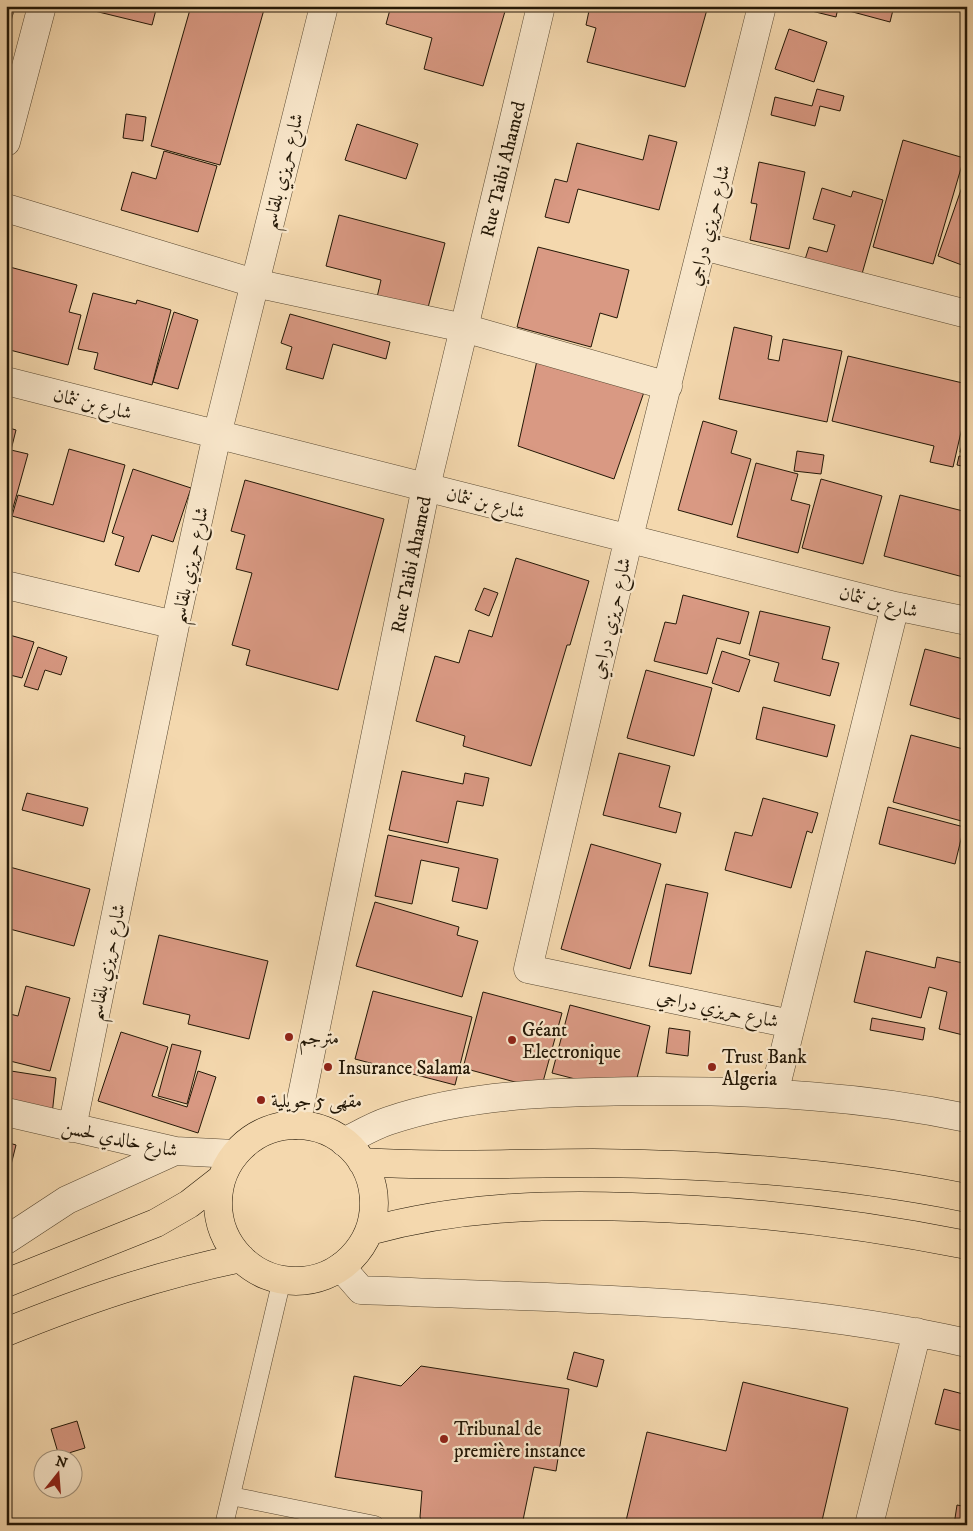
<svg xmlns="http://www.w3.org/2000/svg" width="973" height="1531" font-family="'IM FELL DW Pica',Amiri,serif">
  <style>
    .building { fill: #d99983; stroke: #231706 }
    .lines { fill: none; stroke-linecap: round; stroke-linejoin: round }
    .service-casing { stroke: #574730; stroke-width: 19 }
    .minor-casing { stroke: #574730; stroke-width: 29 }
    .tertiary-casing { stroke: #574730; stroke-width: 29 }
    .primary-casing { stroke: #231706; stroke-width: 29 }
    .service { stroke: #f8e6ca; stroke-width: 18 }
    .minor { stroke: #f8e6ca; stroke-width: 28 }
    .tertiary { stroke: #f8e6ca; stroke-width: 28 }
    .primary { stroke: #f4d8ae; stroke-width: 28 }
    .poi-dot { fill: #8f2418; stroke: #f8e6ca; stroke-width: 2 }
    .labels { text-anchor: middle; stroke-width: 4.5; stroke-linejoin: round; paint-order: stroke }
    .street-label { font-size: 19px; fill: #231706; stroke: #f8e6ca }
    .poi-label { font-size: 19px; fill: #231706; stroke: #f8e6ca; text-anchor: start }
  </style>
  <rect width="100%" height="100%" fill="#f4d8ae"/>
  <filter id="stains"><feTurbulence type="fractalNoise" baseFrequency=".004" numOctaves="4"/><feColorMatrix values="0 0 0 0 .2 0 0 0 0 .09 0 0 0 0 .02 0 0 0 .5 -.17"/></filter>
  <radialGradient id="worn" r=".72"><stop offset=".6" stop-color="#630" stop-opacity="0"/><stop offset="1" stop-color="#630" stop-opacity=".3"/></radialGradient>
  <path class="building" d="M 6,6 L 15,6 L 6,40 Z
    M 74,6 L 157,6 L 152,25 Z
    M 191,6 L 265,6 L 220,165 L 151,146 Z
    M 391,6 L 506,8 L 483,86 L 424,69 L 432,38 L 386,24 Z
    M 590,6 L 708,6 L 685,87 L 587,62 L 596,28 L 586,25 Z
    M 791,6 L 894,6 L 890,22 L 838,8 L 836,17 Z
    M 789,29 L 827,42 L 814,82 L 775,69 Z
    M 817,89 L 844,96 L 840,111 L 820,106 L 815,126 L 771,115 L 775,97 L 812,106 Z
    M 126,114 L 146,117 L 143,141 L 123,138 Z
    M 357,124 L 418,144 L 406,179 L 345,160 Z
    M 649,135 L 677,142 L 659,210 L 578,189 L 569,223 L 545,217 L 555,179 L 567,182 L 577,143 L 643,160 Z
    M 903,140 L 964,158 L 933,264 L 873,247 Z
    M 164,151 L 217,166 L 198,232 L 121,210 L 132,172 L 156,179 Z
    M 759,162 L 805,172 L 789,249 L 750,240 L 757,204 L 751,203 Z
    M 963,184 L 967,186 L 967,267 L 938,256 Z
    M 822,188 L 851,197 L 853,191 L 883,200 L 858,288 L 801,272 L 809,247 L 827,252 L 835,225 L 813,219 Z
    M 339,215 L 445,243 L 425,319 L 375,306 L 381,280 L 326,266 Z
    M 538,247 L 629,270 L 617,318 L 600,313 L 591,347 L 517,327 Z
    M 6,266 L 77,285 L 69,312 L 81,315 L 68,365 L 6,349 Z
    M 93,293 L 136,304 L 137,300 L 171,310 L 152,385 L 94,369 L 98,353 L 78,349 Z
    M 174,312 L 198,320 L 178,389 L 153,382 Z
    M 290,314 L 390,342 L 386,359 L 333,344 L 323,379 L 286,369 L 292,347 L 281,343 Z
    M 734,327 L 772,336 L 768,359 L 779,361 L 783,339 L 842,351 L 827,422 L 719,399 Z
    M 538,356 L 644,392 L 614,479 L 518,446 Z
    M 848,356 L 967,384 L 967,406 L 953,467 L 930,462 L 934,446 L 832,421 Z
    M 703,421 L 737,431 L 731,453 L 751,459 L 732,525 L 678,510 Z
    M 6,427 L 16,430 L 11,450 L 28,454 L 6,533 Z
    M 967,428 L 967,453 L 960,452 Z
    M 69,449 L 125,465 L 104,542 L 12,516 L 18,495 L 53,505 Z
    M 797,451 L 824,455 L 821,474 L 794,471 Z
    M 959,456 L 967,457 L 967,467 L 957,465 Z
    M 756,463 L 798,474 L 791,500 L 810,505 L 798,553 L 737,537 Z
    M 133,469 L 191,488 L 173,542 L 152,535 L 139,572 L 115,565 L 124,537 L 112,533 Z
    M 821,479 L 882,496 L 863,564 L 802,548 Z
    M 245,480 L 384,519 L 338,690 L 246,665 L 250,650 L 232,645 L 252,573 L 236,569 L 245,535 L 231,531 Z
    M 900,495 L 967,512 L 967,578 L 884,556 Z
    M 516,558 L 589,581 L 570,645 L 567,645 L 531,766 L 463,746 L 465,736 L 416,721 L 435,656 L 459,663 L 469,630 L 492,637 Z
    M 484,588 L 498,593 L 489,616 L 475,610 Z
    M 683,595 L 749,612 L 740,644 L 717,638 L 707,674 L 654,661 L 665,622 L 676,624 Z
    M 760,611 L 830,627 L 822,659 L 839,663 L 830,696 L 774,681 L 779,663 L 749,655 Z
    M 6,634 L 34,642 L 22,678 L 6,674 Z
    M 38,647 L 67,657 L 61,675 L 45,670 L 38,690 L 24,686 Z
    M 925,649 L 967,660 L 967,721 L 910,705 Z
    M 722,651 L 750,660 L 739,692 L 712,683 Z
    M 646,670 L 712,688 L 694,756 L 627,738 Z
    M 763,707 L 835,725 L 827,757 L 756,739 Z
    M 911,735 L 967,750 L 967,814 L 965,822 L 893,802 Z
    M 619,753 L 670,766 L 659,807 L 681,813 L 676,833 L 603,815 Z
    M 402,771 L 463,784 L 465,773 L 489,778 L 483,806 L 457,801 L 448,843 L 389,830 Z
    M 27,793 L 88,808 L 83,826 L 22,810 Z
    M 763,798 L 818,813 L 812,833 L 807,831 L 791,888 L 725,870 L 735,832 L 752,836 Z
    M 888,807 L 964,827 L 955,864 L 879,844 Z
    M 388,835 L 498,859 L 487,909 L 452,901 L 459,868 L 421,860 L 412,904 L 375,896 Z
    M 591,844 L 661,864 L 630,969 L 561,949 Z
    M 6,866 L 90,889 L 74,946 L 6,928 Z
    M 666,884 L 708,893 L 691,974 L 649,966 Z
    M 375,902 L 459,927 L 457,935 L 478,941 L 462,997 L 356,966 Z
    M 159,935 L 268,961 L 249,1039 L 188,1024 L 190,1015 L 143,1004 Z
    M 866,951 L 935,968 L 937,957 L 967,964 L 967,1036 L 939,1029 L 947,992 L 929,987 L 921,1018 L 854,1002 Z
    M 26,986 L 70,998 L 50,1071 L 6,1060 L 6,1013 L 18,1016 Z
    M 373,991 L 472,1017 L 455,1085 L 355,1059 Z
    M 483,992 L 562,1013 L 541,1089 L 463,1068 Z
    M 570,1005 L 650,1026 L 633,1094 L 552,1073 Z
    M 872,1018 L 925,1028 L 923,1040 L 870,1030 Z
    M 669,1028 L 690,1031 L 688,1056 L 666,1053 Z
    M 121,1032 L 168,1047 L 152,1096 L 187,1107 L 198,1071 L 216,1077 L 198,1133 L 98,1101 Z
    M 172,1044 L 201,1051 L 187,1104 L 158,1096 Z
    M 11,1071 L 56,1078 L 52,1115 L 6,1109 Z
    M 6,1142 L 16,1145 L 7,1181 L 6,1180 Z
    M 574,1352 L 604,1360 L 597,1387 L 567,1379 Z
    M 421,1366 L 569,1389 L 556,1471 L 534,1467 L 522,1525 L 423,1525 L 420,1517 L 422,1491 L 335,1477 L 354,1376 L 401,1386 Z
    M 743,1382 L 848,1408 L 821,1525 L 625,1525 L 647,1432 L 726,1451 Z
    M 944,1389 L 967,1395 L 967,1432 L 935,1424 Z
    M 77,1421 L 85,1448 L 59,1456 L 51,1429 Z
    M 957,1505 L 967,1507 L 967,1525 L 954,1525 Z"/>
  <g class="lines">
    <defs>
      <path id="service" d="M 231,1496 L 375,1525
        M 224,1525 L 282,1279"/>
      <path id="minor" d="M 762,6 L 629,537 L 528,969 L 791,1024
        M 6,142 L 42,6
        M 6,208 L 254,283 L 464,328 L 668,386
        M 703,246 L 967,314
        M 6,381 L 895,606 L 967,621
        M 6,585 L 175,625
        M 774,1094 L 895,606
        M 6,1112 L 175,1151 L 235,1154
        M 72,1128 L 175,625 L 217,435 L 324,6
        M 344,1142 C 358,1135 373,1126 388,1121 C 473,1092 565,1092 654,1091 C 760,1091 863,1096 967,1118
        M 6,1240 L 67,1200 L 175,1151
        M 341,1267 L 361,1290 C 563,1299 769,1298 967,1343
        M 869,1525 L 917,1332"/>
      <g id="tertiary">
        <path id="s1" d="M 296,1125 L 426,487 L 541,6"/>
      </g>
      <path id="primary" d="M218 1203a78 78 0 1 1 156 0a78 78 0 1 1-156 0Z
        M 362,1162 C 439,1167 516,1163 593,1163 C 718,1164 844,1173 967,1198
        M 369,1231 C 456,1207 542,1204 632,1207 C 744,1210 856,1223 967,1245
        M 6,1283 L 156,1223 L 189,1204 L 221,1179
        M 6,1332 C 85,1300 158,1275 241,1258"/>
    </defs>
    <use href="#service" class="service-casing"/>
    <use href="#minor" class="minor-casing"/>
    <use href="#tertiary" class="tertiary-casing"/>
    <use href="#primary" class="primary-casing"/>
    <use href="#service" class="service"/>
    <use href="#minor" class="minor"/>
    <use href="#tertiary" class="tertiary"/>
    <use href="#primary" class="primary"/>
  </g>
  <g class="poi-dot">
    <circle cx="289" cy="1037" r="5"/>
    <circle cx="512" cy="1040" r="5"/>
    <circle cx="328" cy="1067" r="5"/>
    <circle cx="712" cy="1067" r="5"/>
    <circle cx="261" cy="1100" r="5"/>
    <circle cx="444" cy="1439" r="5"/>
  </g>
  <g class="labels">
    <g class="street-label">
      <text dy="7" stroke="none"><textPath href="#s1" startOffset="978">Rue Taibi Ahamed</textPath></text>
      <text transform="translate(282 171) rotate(-76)" y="7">شارع حريزي بلقاسم</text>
      <text transform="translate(708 225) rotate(-76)" y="7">شارع حريزي دراجي</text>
      <text transform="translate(93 403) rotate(14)" y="7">شارع بن نثمان</text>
      <text transform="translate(486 502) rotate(14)" y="7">شارع بن نثمان</text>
      <text dy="7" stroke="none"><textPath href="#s1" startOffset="572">Rue Taibi Ahamed</textPath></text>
      <text transform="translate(189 565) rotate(-78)" y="7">شارع حريزي بلقاسم</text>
      <text transform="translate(879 601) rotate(14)" y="7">شارع بن نثمان</text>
      <text transform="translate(610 618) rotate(-77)" y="7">شارع حريزي دراجي</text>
      <text transform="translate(106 962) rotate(-78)" y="7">شارع حريزي بلقاسم</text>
      <text transform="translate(718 1008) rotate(12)" y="7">شارع حريزي دراجي</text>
      <text transform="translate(120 1138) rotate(12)" y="7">شارع خالدي لحسن</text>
    </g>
    <g class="poi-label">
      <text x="522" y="1036">Géant<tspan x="522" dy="22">Electronique</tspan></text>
      <text x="299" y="1044">مترجم</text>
      <text x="722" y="1063">Trust Bank<tspan x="722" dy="22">Algeria</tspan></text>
      <text x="338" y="1074">Insurance Salama</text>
      <text x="271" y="1107">مقهى 5 جويلية</text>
      <text x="454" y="1435">Tribunal de<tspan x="454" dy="22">première instance</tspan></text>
    </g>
  </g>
  <rect width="973" height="1531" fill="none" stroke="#f4d8ae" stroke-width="25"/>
  <rect x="8" y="8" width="958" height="1516" fill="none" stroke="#231706" stroke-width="2.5"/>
  <rect x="12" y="12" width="948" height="1506" fill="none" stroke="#231706"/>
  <g transform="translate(58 1474) rotate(17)"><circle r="24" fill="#f8e6ca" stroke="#a3937c"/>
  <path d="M0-4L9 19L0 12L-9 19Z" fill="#8f2418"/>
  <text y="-8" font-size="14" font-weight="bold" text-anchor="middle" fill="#231706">N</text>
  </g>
  <rect width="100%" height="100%" filter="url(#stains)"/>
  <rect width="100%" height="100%" fill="url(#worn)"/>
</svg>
